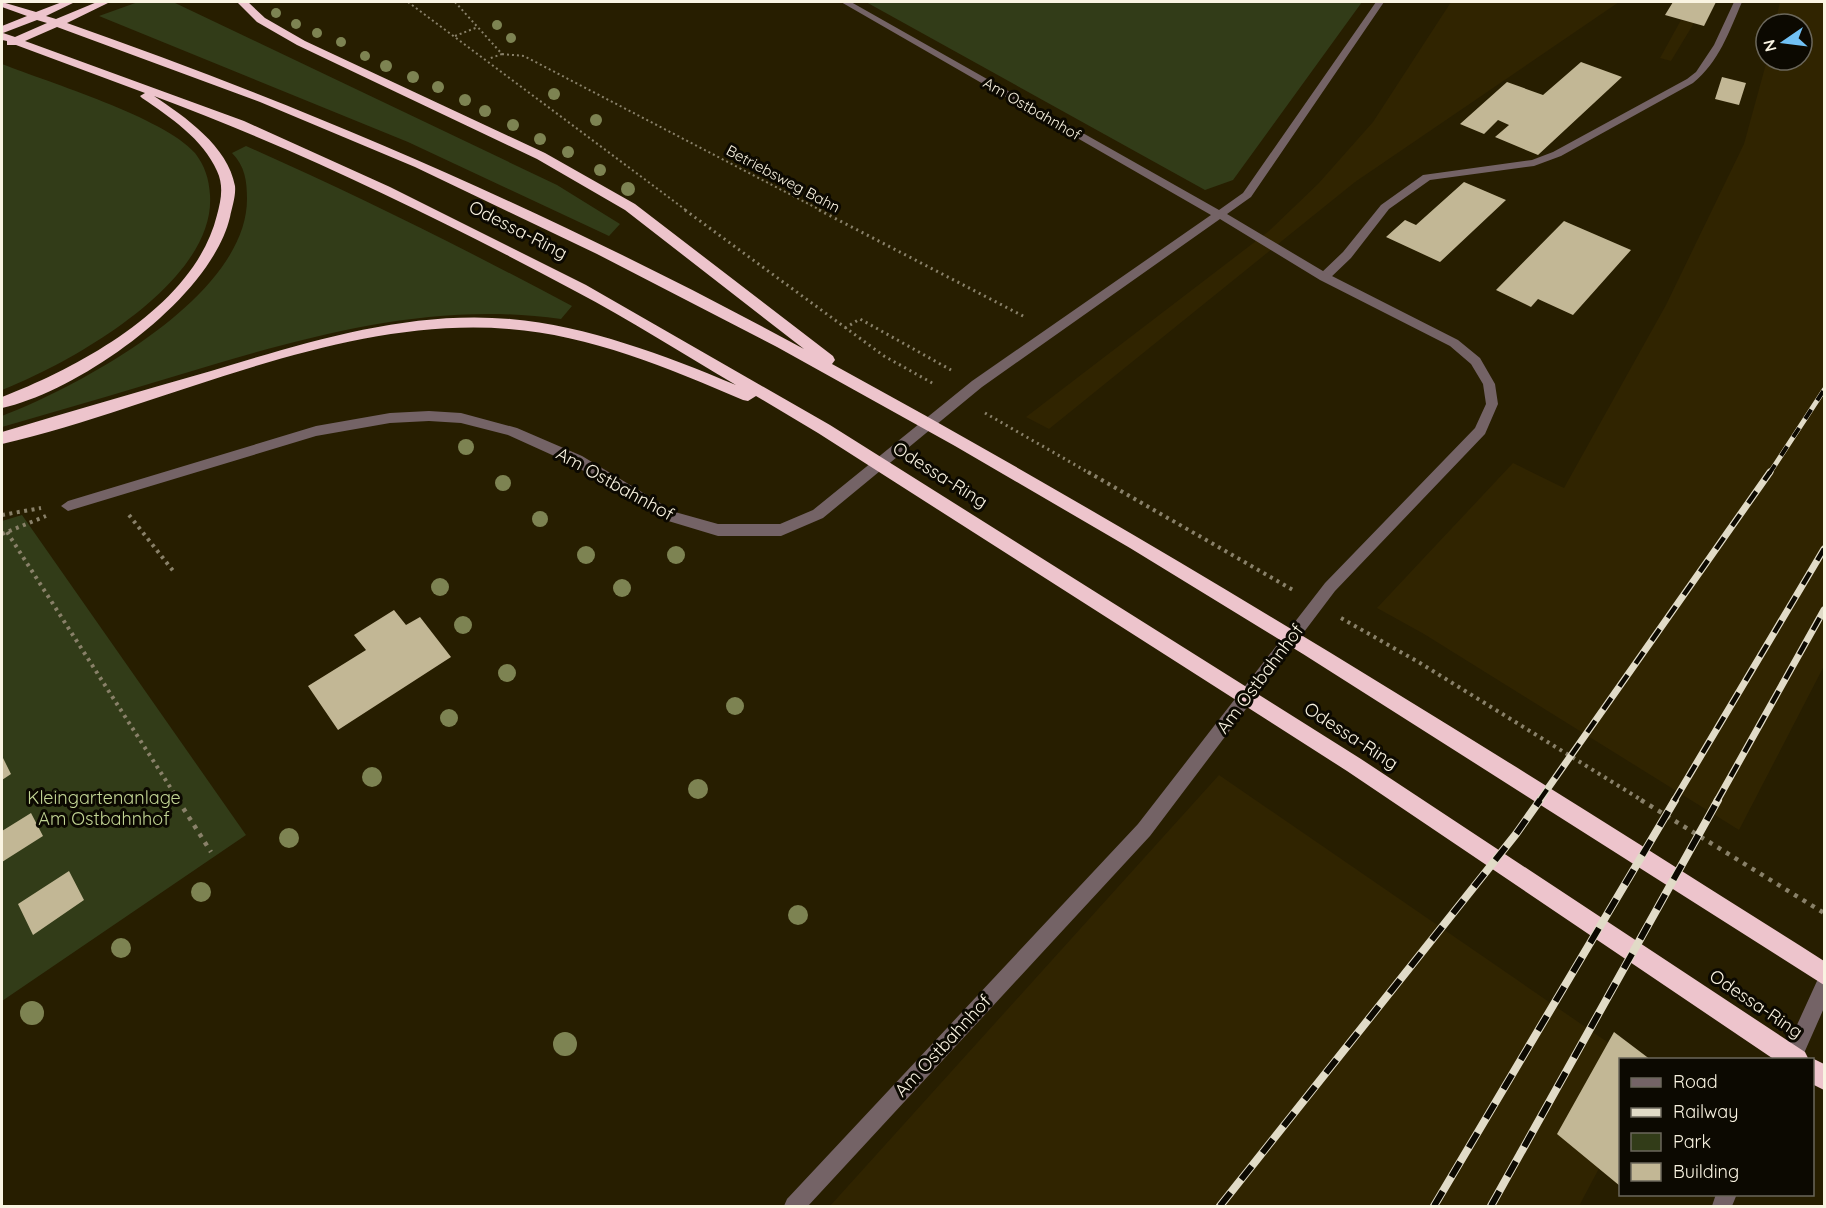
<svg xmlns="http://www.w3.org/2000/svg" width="1826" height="1208" font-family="Quicksand,sans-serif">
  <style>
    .built { fill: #302400 }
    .green { fill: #323c18 }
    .building { fill: #c2b795 }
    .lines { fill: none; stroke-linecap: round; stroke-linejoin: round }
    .path-far3 { stroke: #898169; stroke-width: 2; stroke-dasharray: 2 3; stroke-linecap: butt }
    .path-far2 { stroke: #898169; stroke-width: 3; stroke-dasharray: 2 4; stroke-linecap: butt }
    .path-far1 { stroke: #898169; stroke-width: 4; stroke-dasharray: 3 4.5; stroke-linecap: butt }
    .path { stroke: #898169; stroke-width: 4.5; stroke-dasharray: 4 6; stroke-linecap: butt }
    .lane { fill: #746366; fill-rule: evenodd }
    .street { fill: #746366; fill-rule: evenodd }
    .highway { fill: #edc4cc; fill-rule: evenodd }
    .rail-far2-casing { stroke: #e1dbc7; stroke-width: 5 }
    .rail-far1-casing { stroke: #e1dbc7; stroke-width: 7 }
    .rail-casing { stroke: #e1dbc7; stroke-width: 8 }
    .rail-far2 { stroke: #0c0901; stroke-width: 4; stroke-dasharray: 11; stroke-linecap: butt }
    .rail-far1 { stroke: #0c0901; stroke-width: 4.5; stroke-dasharray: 14; stroke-linecap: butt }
    .rail { stroke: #0c0901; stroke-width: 6; stroke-dasharray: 17; stroke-linecap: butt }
    .tree { fill: #7d8352 }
    .labels { text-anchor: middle; stroke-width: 6; stroke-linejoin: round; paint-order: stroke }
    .far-street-label { font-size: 15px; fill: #faf4e2; stroke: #0c0901 }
    .street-label { font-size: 18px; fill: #faf4e2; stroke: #0c0901 }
    .park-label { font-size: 18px; fill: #c3d695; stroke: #0c0901 }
  </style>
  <rect width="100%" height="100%" fill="#271e00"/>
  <path class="built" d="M 1451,2 L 1619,2 L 1355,182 L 1049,429 L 1026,417 L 1269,231 L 1318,184 L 1373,122 Z
    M 1780,2 L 1824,2 L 1824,666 L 1739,830 L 1424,634 L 1377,608 L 1513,463 L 1564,488 L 1666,305 L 1744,144 L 1767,60 L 1802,60 L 1802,24 L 1775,24 Z
    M 1681,20 L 1694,23 L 1671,61 L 1660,58 Z
    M 1219,775 L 1632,1059 L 1620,1060 L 1620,1129 L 1579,1206 L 830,1206 Z"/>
  <path class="green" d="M 138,2 L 173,2 L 557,185 L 620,224 L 609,236 L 408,142 L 99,16 Z
    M 866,2 L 1362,2 L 1233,180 L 1205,190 Z
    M 2,64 C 50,83 163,117 195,153 C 205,166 209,179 210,195 C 216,282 71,363 2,390 Z
    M 246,146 C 357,195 465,249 572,306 L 561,319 C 440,302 327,331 212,365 C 142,386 72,407 2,427 L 2,416 C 80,386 247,297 247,199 C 247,181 245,166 232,153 Z
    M 22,515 L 246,835 L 2,1001 L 2,521 Z"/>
  <path class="building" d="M 1673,2 L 1716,2 L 1704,26 L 1665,15 Z
    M 1581,62 L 1622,77 L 1538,155 L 1495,137 L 1509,125 L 1498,120 L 1484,134 L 1460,124 L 1507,82 L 1543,95 Z
    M 1722,77 L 1746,83 L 1739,105 L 1715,99 Z
    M 1464,182 L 1506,200 L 1440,262 L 1386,237 L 1405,220 L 1416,225 Z
    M 1564,221 L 1631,250 L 1573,315 L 1538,299 L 1531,307 L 1496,290 Z
    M 394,610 L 406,625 L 420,617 L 451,657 L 338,730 L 308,686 L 366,650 L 354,635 Z
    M 2,756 L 11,774 L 2,780 Z
    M 31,813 L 43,836 L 2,862 L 2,831 Z
    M 69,871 L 84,900 L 33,935 L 18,904 Z
    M 1614,1032 L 1651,1060 L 1620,1060 L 1620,1186 L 1557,1134 Z"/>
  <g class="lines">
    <path class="path-far3" d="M 408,2 L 687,211
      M 455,2 L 502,54 L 488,59
      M 455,36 L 478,27
      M 502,54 L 524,56 L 822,211"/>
    <path class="path-far2" d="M 685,210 L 884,356 L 934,384
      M 819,210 L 1025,317
      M 845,328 L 860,319 L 951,370
      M 985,413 L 1091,474"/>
    <path class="path-far1" d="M 1088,472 L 1293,590
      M 2,515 L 41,508
      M 129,515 L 174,572
      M 7,532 L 179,801
      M 2,534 L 46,516
      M 1341,618 L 1420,663 L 1643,801"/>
    <path class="path" d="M 178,800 L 211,852
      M 1641,800 L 1824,913"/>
    <path class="lane" d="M 1734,2 L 1742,2 C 1729,32 1719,62 1693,83 L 1561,156 L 1534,166 L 1430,180 L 1389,209 L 1351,258 L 1328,280 L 1320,280 L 1320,274 L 1343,252 L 1381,205 L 1423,175 L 1532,160 L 1553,152 L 1687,79 L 1696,72 L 1714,45 Z"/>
    <path class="street" d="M 841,2 L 851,2 L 1219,210 L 1243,193 L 1376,2 L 1384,2 L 1251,197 L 1227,214 L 1328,274 L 1458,340 L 1480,358 L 1495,384 L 1498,404 L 1485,434 L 1335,591 L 1150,836 L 808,1206 L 784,1206 L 787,1199 L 1138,824 L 1325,583 L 1475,428 L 1486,404 L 1483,384 L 1471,364 L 1450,346 L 1320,280 L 1220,219 L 982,387 L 823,518 L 781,536 L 718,536 L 665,520 L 572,464 L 508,435 L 461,423 L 429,421 L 390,423 L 316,436 L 68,511 L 61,506 L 68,501 L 316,426 L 390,413 L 429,411 L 461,413 L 517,428 L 582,456 L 675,512 L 718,524 L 780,524 L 813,510 L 972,381 L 1211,215 Z
      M 1824,979 L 1824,1008 L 1801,1060 L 1781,1060 L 1817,981 Z
      M 1716,1194 L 1737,1194 L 1732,1206 L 1712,1206 Z"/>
    <path class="highway" d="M 2,2 L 36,12 L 62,2 L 75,2 L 46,16 L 56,19 L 97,2 L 110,2 L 67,23 C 321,112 567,220 804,349 L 625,210 L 537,159 L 297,45 L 257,22 L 237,2 L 248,2 L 265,18 L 305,41 L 545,153 L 635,204 L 833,356 L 835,360 L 832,364 C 1171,549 1498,754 1824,961 L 1824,985 L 1303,654 L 1130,548 L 955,446 L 777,347 L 597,254 L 415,167 L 260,102 L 57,27 L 25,41 L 244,121 L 390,187 L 586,285 L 830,425 L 1361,759 L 1805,1052 L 1809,1060 L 1775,1060 L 1347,771 L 818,433 L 756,396 L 748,401 L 743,400 C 668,368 590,335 509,329 C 339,315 164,406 2,444 L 2,432 C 71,411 141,391 211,371 C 307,342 408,310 510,319 C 588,326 664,355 736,385 C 683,354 630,320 575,291 C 439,218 299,150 154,96 C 185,117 228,146 235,186 C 236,196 232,207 230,217 C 211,298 80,391 2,408 L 2,397 C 82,366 195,305 217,215 C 221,200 224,186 217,171 C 203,139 170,117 142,98 L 140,96 L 145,93 L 16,45 L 7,45 L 7,41 L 2,40 L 2,26 L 27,16 L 2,7 ZM 37,20 L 47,23 L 15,37 L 3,33 Z
      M 1812,1058 L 1824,1064 L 1824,1090 L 1812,1084 L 1812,1060 L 1809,1060 Z"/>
    <defs>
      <path id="rail-far2" d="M 1769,474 L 1824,390"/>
      <path id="rail-far1" d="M 1539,801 L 1770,472
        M 1674,801 L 1824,549
        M 1717,801 L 1824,610"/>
      <path id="rail" d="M 1220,1206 L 1516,834 L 1540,800
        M 1434,1206 L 1675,800
        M 1491,1206 L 1718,800"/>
    </defs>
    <use href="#rail-far2" class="rail-far2-casing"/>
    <use href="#rail-far1" class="rail-far1-casing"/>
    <use href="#rail" class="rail-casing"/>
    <use href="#rail-far2" class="rail-far2"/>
    <use href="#rail-far1" class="rail-far1"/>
    <use href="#rail" class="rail"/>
  </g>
  <g class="tree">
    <circle cx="276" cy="13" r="5"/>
    <circle cx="296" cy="24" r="5"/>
    <circle cx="497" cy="25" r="5"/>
    <circle cx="317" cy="33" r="5"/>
    <circle cx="511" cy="38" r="5"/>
    <circle cx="341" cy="42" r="5"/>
    <circle cx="365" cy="56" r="5"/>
    <circle cx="386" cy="66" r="6"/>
    <circle cx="413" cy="77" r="6"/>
    <circle cx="438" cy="87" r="6"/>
    <circle cx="554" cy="94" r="6"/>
    <circle cx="465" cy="100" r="6"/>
    <circle cx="485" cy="111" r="6"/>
    <circle cx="596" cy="120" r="6"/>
    <circle cx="513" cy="125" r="6"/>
    <circle cx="540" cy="139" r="6"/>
    <circle cx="568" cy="152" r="6"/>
    <circle cx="600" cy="170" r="6"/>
    <circle cx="628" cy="189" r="7"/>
    <circle cx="466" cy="447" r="8"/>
    <circle cx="503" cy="483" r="8"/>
    <circle cx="540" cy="519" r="8"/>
    <circle cx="586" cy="555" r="9"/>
    <circle cx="676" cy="555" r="9"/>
    <circle cx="440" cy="587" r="9"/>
    <circle cx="622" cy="588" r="9"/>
    <circle cx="463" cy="625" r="9"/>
    <circle cx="507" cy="673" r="9"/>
    <circle cx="735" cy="706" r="9"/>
    <circle cx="449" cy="718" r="9"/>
    <circle cx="372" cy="777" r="10"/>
    <circle cx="698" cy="789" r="10"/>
    <circle cx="289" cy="838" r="10"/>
    <circle cx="201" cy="892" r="10"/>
    <circle cx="798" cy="915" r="10"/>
    <circle cx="121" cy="948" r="10"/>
    <circle cx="32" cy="1013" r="12"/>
    <circle cx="565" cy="1044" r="12"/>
  </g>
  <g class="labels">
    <g class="far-street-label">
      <text transform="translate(1032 109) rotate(30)" y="5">Am Ostbahnhof</text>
      <text transform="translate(783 179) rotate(28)" y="5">Betriebsweg Bahn</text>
    </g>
    <g class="street-label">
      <text transform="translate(518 230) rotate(27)" y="6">Odessa-Ring</text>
      <text transform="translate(940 475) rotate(32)" y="6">Odessa-Ring</text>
      <text transform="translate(615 484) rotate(29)" y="6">Am Ostbahnhof</text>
      <text transform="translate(1260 679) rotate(-53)" y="6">Am Ostbahnhof</text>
      <text transform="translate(1351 736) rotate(33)" y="6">Odessa-Ring</text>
      <text transform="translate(1756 1004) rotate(34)" y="6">Odessa-Ring</text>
      <text transform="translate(943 1046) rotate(-47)" y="6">Am Ostbahnhof</text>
    </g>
    <g class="park-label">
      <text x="104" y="804">Kleingartenanlage<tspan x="104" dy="21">Am Ostbahnhof</tspan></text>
    </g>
  </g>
  <rect width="1826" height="1208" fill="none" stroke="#faf4e2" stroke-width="6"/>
  <rect x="1619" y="1058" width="195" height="138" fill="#0c0901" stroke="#6b675b" stroke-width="1.5"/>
  <rect x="1631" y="1078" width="30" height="9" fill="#746366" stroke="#6b675b" stroke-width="1.5"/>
  <text x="1673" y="1088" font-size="18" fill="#faf4e2">Road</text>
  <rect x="1631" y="1108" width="30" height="9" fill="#e1dbc7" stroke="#6b675b" stroke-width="1.5"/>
  <text x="1673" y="1118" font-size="18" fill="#faf4e2">Railway</text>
  <rect x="1631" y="1133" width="30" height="18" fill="#323c18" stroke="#6b675b" stroke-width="1.5"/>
  <text x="1673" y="1148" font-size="18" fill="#faf4e2">Park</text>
  <rect x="1631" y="1163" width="30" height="18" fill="#c2b795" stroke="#6b675b" stroke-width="1.5"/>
  <text x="1673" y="1178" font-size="18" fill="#faf4e2">Building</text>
  <g transform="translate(1784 42) rotate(256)"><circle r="28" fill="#0c0901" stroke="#6b675b" stroke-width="1.5"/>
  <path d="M0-4.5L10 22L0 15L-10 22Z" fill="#71c1f5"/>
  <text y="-9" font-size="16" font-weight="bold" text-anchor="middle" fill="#faf4e2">N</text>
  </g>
</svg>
